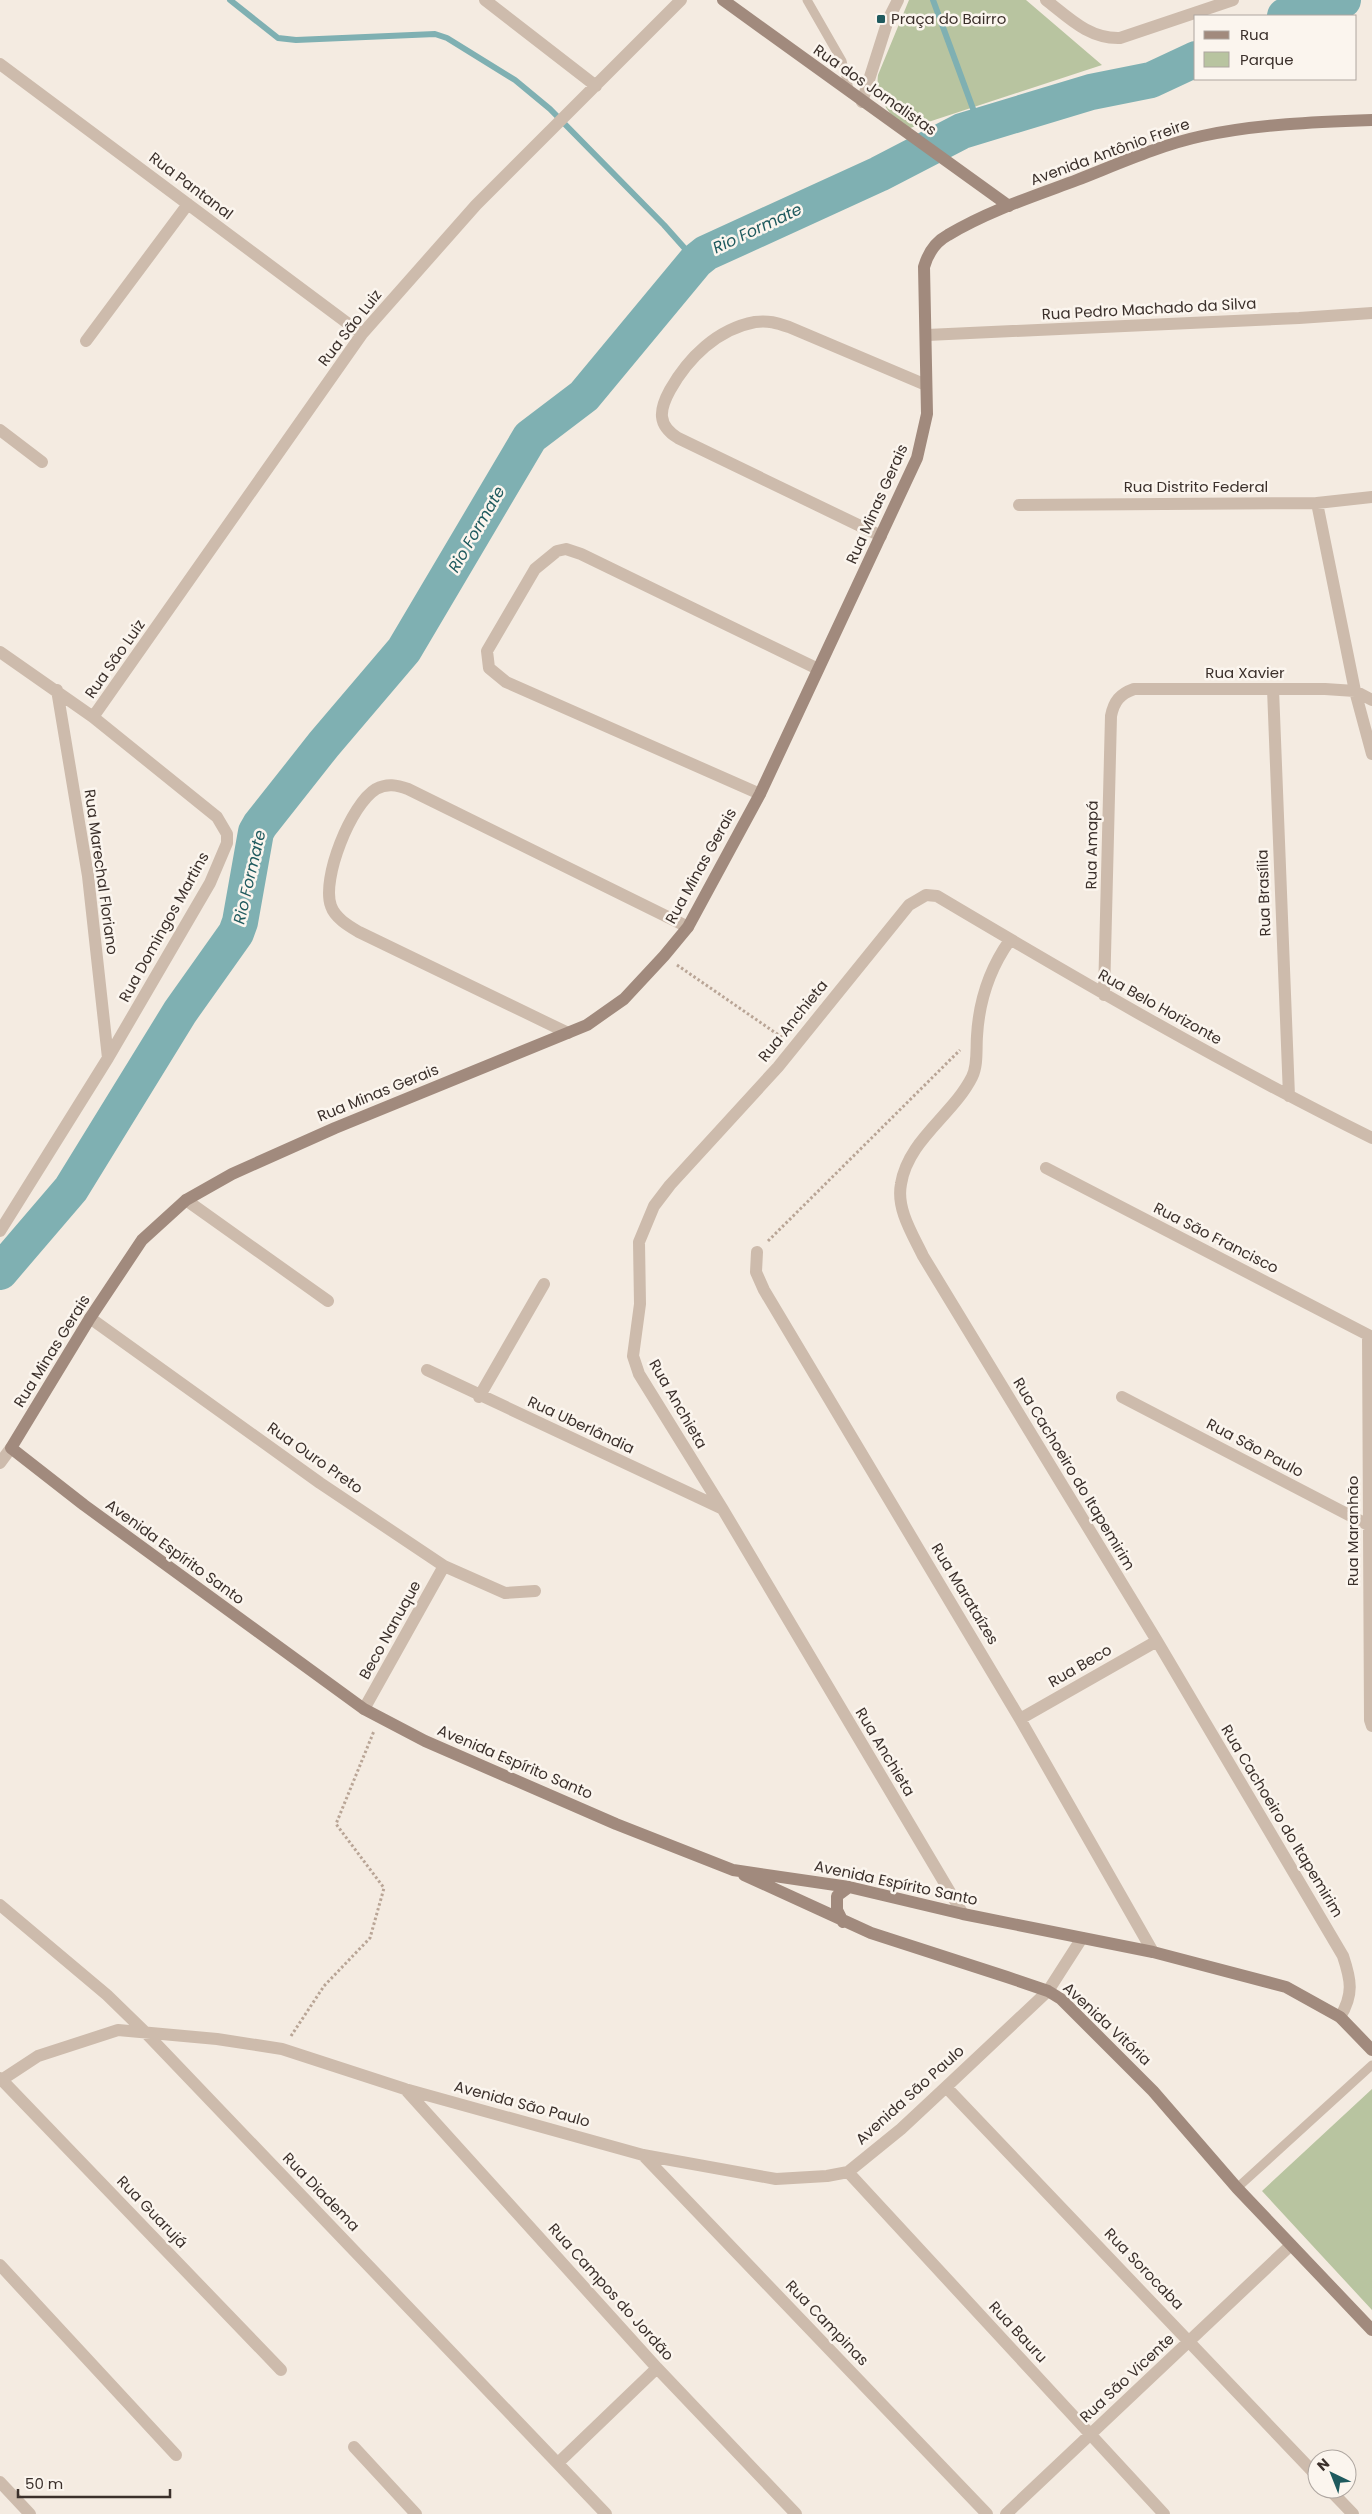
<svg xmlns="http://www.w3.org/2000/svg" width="1372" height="2514" font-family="Poppins,sans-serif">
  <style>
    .green { fill: #b8c4a0 }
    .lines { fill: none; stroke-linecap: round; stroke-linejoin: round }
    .stream { stroke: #7fb0b2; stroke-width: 6 }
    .river { stroke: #7fb0b2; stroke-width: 36 }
    .path { stroke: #b9a596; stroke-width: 3; stroke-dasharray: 2.5 2.5; stroke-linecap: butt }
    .lane { stroke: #cdbbac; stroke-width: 9 }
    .street { stroke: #cdbbac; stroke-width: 12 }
    .secondary { stroke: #a18a7d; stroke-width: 12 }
    .poi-dot { fill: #1f5a5e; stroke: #fbf5ee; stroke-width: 2 }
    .labels { text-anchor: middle; stroke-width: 5; stroke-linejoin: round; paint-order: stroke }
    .poi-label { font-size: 15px; fill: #3b302b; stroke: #fbf5ee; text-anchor: start }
    .street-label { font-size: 15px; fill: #3b302b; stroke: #fbf5ee }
    .water-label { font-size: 16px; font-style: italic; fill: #1f5a5e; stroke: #fbf5ee }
  </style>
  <rect width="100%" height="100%" fill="#f4ebe1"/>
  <path class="green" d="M 909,0 L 1026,0 L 1102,65 L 907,129 C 890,117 875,97 878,75 Z
    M 1372,2089 L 1372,2310 L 1262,2191 Z"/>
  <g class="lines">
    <path class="stream" d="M 230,0 L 278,38 L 296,40 L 435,34 L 447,38 L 515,80 L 550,109 L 664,225 L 696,261
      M 933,0 L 979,125"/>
    <path class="river" d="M 1285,16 L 1343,0
      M 0,1272 L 71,1189 L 180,1012 L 236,933 L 240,922 L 256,832 L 260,825 L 324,744 L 404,650 L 530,437 L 584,396 L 696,261 L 706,253 L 879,174 L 962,131 L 1091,92 L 1151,80 L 1196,59"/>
    <path class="path" d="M 677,965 L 783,1038
      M 768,1241 L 960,1050
      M 291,2036 L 324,1986 L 370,1938 L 384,1888 L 336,1824 L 374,1731"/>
    <path class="lane" d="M 807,0 L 842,61 L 850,93
      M 1237,2188 L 1372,2065"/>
    <path class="street" d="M 485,0 L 596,86
      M 1046,0 C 1069,18 1089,39 1120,38 L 1233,0
      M 0,64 L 362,334
      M 862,102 L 888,20 L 898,0
      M 927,335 L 1299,318 L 1372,313
      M 86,341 L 188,204
      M 0,430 L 42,462
      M 1317,503 L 1355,691 L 1372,754
      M 1019,505 L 1317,503 L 1372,497
      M 881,536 L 678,438 C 657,425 659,410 670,390 C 688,358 717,329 755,322 C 768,320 777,323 789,327 L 926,385
      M 0,652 L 93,717 L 217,817 L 227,834 L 227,843 L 210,883 L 108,1058 L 0,1231
      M 1273,689 L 1289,1096
      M 57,690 L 88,876 L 108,1058
      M 93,717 L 362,334 L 476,205 L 681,0
      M 760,794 L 506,682 L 489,668 L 487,651 L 535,569 L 557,551 L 566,549 L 581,554 L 818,669
      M 1010,940 C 990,968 979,1001 977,1036 C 976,1049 978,1065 972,1077 C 953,1115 908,1140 901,1184 C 896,1209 913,1235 923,1256 L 1157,1641 L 1343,1956 C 1351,1980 1354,1994 1340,2017
      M 1104,995 L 1111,716 C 1114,701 1120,694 1134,689 L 1325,689 L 1355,691 L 1372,700
      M 568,1033 L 359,932 C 349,926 335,918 331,906 C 321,879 351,804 376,789 C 387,783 397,785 408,789 L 688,927
      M 1046,1168 L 1372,1337
      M 186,1200 L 328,1301
      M 757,1252 L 756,1272 L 764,1290 L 1020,1719 L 1153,1952
      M 90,1318 L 320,1483 L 444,1566 L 505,1593 L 535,1591
      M 1368,1335 L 1370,1720 L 1372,1726
      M 427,1370 L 721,1508
      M 479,1397 L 544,1284
      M 1122,1397 L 1372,1527
      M 0,1463 L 11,1448
      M 364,1709 L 444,1566
      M 1020,1719 L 1157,1641
      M 0,1905 L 107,1995 L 144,2031 L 606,2514
      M 963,1914 L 722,1508 L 639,1374 L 633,1356 L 640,1304 L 639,1242 L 654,1206 L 670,1185 L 778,1067 L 909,905 L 926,895 L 937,896 C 1080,981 1223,1064 1372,1138
      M 0,2078 L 281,2370
      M 0,2081 L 38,2056 L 118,2030 L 217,2039 L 282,2049 L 405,2089 L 643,2155 L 776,2179 L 827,2176 L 848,2172 L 901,2129 L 946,2087 L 1048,1991 L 1082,1938
      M 946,2087 L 1317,2476
      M 405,2089 L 657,2368 L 796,2514
      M 643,2155 L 987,2514
      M 848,2172 L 1164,2514
      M 0,2265 L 176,2455
      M 354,2447 L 416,2514
      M 558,2463 L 657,2368
      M 0,2482 L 30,2514
      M 1329,2489 L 1353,2514
      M 1006,2514 L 1291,2245"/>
    <path class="secondary" d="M 723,0 L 1009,206
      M 1372,120 C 1315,122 1258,124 1202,136 C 1160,145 1118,164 1077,180 C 1034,196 988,211 948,235 C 935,242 928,253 924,267 L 927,414 L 917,458 L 760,794 L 688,927 L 664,956 L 624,999 L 587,1025 L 335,1128 L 232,1174 L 186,1200 L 142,1240 L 90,1318 L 11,1448 L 84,1505 L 364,1709 L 425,1741 L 616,1824 L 733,1870 L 849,1887 L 963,1914 L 1153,1952 L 1286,1987 L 1340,2017 L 1372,2050
      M 744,1875 L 871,1933 L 1007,1977 L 1048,1991 L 1061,1999 L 1153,2091 L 1237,2188 L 1372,2330
      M 843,1922 L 837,1910 L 837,1896 L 849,1887"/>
  </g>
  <rect class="poi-dot" x="876" y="14" width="10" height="10" rx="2.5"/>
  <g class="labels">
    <g class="poi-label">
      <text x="891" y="24">Praça do Bairro</text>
    </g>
    <g class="street-label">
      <text transform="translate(875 90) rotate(35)" y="5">Rua dos Jornalistas</text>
      <text transform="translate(1110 152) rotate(-20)" y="5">Avenida Antônio Freire</text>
      <text transform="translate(191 186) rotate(37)" y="5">Rua Pantanal</text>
      <text transform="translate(1149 309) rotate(-3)" y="5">Rua Pedro Machado da Silva</text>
      <text transform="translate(350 328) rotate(-52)" y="5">Rua São Luiz</text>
      <text x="1196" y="492">Rua Distrito Federal</text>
      <text transform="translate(877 504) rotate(-66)" y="5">Rua Minas Gerais</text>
      <text transform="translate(115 659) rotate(-55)" y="5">Rua São Luiz</text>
      <text x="1245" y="678">Rua Xavier</text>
      <text transform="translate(1092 845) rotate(-89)" y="5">Rua Amapá</text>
      <text transform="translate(701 866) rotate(-61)" y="5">Rua Minas Gerais</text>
      <text transform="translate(101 872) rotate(82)" y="5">Rua Marechal Floriano</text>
      <text transform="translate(1264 893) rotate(-92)" y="5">Rua Brasília</text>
      <text transform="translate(164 927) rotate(-61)" y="5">Rua Domingos Martins</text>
      <text transform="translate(1160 1007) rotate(29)" y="5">Rua Belo Horizonte</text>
      <text transform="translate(793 1021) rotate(-51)" y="5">Rua Anchieta</text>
      <text transform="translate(378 1093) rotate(-22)" y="5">Rua Minas Gerais</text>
      <text transform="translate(1216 1238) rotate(27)" y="5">Rua São Francisco</text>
      <text transform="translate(52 1351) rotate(-58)" y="5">Rua Minas Gerais</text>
      <text transform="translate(678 1404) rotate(60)" y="5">Rua Anchieta</text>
      <text transform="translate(581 1425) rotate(25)" y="5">Rua Uberlândia</text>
      <text transform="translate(1255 1448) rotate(28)" y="5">Rua São Paulo</text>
      <text transform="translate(315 1458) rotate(35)" y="5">Rua Ouro Preto</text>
      <text transform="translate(1074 1474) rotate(59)" y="5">Rua Cachoeiro do Itapemirim</text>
      <text transform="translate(1353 1531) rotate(-90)" y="5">Rua Maranhão</text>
      <text transform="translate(175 1552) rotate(36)" y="5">Avenida Espírito Santo</text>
      <text transform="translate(965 1594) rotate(59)" y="5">Rua Marataízes</text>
      <text transform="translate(390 1630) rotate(-61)" y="5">Beco Nanuque</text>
      <text transform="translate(1080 1666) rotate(-30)" y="5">Rua Beco</text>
      <text transform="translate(885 1752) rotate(59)" y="5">Rua Anchieta</text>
      <text transform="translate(515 1762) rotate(23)" y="5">Avenida Espírito Santo</text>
      <text transform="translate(1282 1821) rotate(59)" y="5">Rua Cachoeiro do Itapemirim</text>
      <text transform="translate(896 1883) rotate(12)" y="5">Avenida Espírito Santo</text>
      <text transform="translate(1107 2024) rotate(43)" y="5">Avenida Vitória</text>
      <text transform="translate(910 2095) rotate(-42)" y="5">Avenida São Paulo</text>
      <text transform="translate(522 2104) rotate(15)" y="5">Avenida São Paulo</text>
      <text transform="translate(321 2192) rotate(46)" y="5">Rua Diadema</text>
      <text transform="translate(152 2212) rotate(46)" y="5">Rua Guarujá</text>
      <text transform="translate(1144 2269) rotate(46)" y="5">Rua Sorocaba</text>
      <text transform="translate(611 2292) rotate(48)" y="5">Rua Campos do Jordão</text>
      <text transform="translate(827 2323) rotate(46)" y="5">Rua Campinas</text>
      <text transform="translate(1018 2332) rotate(47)" y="5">Rua Bauru</text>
      <text transform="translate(1127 2378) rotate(-43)" y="5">Rua São Vicente</text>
    </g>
    <g class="water-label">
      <text transform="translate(757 228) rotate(-25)" y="6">Rio Formate</text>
      <text transform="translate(476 529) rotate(-60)" y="6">Rio Formate</text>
      <text transform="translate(249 877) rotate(-77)" y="6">Rio Formate</text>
    </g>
  </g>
  <rect x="1194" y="15" width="162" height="65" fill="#fbf5ee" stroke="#aea6a0"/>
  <rect x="1204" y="31" width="25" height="8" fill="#a18a7d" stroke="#aea6a0"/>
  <text x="1240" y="40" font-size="15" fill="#3b302b">Rua</text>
  <rect x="1204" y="52" width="25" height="15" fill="#b8c4a0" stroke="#aea6a0"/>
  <text x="1240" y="65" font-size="15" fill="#3b302b">Parque</text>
  <g transform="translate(1332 2474) rotate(317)"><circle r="24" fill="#fbf5ee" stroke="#aea6a0"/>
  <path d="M0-4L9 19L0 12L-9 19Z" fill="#1f5a5e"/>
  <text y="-8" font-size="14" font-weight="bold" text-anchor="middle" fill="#3b302b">N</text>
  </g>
  <path d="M18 2489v8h152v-8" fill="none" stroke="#3b302b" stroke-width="2.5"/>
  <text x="25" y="2489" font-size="15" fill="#3b302b" stroke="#fbf5ee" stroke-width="4" paint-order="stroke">50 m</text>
</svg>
